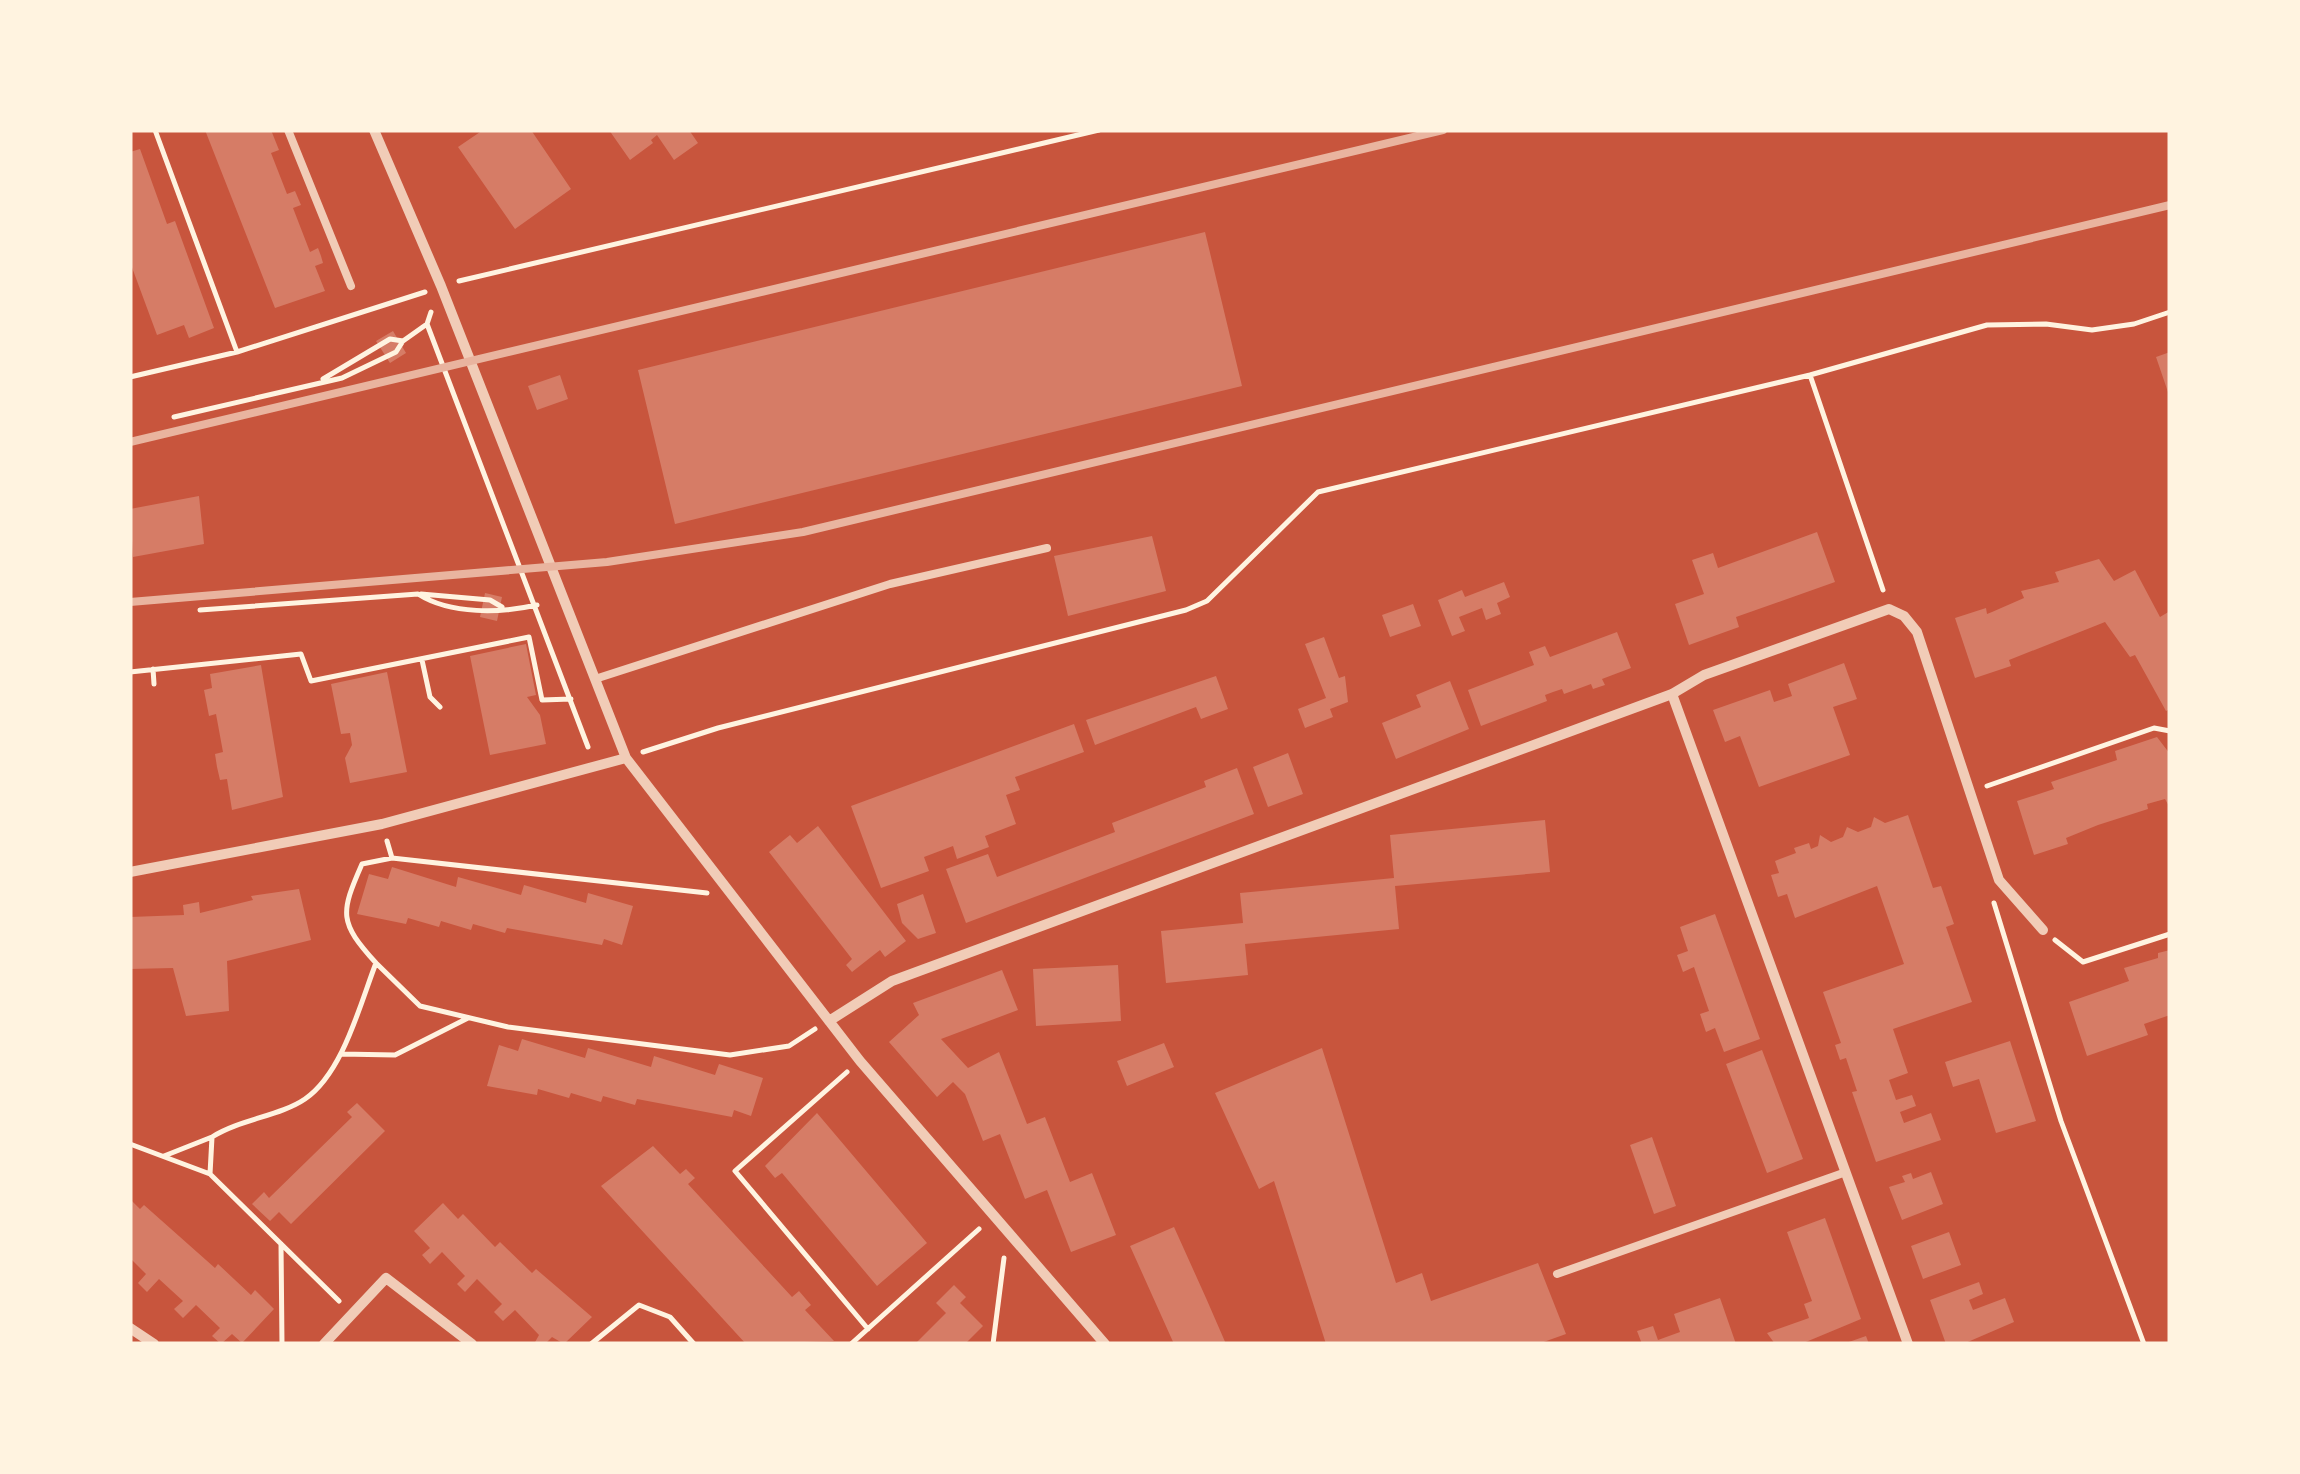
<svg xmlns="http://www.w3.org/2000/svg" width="2300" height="1474" font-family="Helvetica,sans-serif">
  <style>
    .building { fill: #d67c66 }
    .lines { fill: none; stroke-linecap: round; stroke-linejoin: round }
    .path { stroke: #fff3e0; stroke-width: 5 }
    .service { stroke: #f1ccb7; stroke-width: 8 }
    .minor { stroke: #f1ccb7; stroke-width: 10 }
    .rail { stroke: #e9b49f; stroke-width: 8 }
  </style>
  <rect width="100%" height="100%" fill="#c8553d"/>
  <path class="building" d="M 205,130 L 271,130 L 279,150 L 271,153 L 287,194 L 295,191 L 301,205 L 293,208 L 310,252 L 318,248 L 321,256 L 323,263 L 315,266 L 325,291 L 275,308 Z
    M 483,130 L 531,130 L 571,189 L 515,229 L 458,147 Z
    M 609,130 L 689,130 L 698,143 L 674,160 L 657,135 L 651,140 L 653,143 L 630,160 Z
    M 140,149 L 167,224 L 175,221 L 214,328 L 189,338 L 184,325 L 157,335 L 130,262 L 130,152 Z
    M 1205,232 L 1242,386 L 675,524 L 638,370 Z
    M 393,331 L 406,353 L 390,363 L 376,341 Z
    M 2170,352 L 2170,395 L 2169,395 L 2156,357 Z
    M 560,375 L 568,399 L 537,410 L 528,386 Z
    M 199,496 L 204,544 L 133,557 L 130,509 Z
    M 1817,532 L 1835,582 L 1736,617 L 1739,627 L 1689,645 L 1675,604 L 1704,594 L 1692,560 L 1713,553 L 1718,568 Z
    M 1152,536 L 1166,591 L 1068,616 L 1054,556 Z
    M 2099,559 L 2114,581 L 2135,570 L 2160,617 L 2170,611 L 2170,709 L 2166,711 L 2135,655 L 2130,657 L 2105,622 L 2009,660 L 2011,666 L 1975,678 L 1955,618 L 1986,608 L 1987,614 L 1992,612 L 2024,598 L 2021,591 L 2059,582 L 2055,572 Z
    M 1504,582 L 1510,597 L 1497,603 L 1501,614 L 1486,620 L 1482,608 L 1459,617 L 1465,631 L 1452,636 L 1438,600 L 1462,590 L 1465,597 Z
    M 485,593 L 502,597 L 497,621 L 480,617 Z
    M 1413,604 L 1421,626 L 1390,637 L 1382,615 Z
    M 1617,632 L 1631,668 L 1602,679 L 1605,685 L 1593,689 L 1591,684 L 1564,694 L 1562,689 L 1553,692 L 1545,695 L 1547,701 L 1481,726 L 1468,690 L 1534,665 L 1529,652 L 1545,646 L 1550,657 Z
    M 1324,637 L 1339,678 L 1345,676 L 1348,702 L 1330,709 L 1333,717 L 1305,728 L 1298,709 L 1326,698 L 1305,644 Z
    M 526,644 L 536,695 L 527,697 L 540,715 L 546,744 L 490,755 L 470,656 Z
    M 1844,663 L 1857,699 L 1833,707 L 1850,755 L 1759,787 L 1740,736 L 1725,742 L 1713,710 L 1770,690 L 1774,702 L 1792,696 L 1788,684 Z
    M 261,665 L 283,797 L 232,810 L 227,779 L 220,780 L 217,767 L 215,754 L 223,752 L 216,714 L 209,716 L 204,690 L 212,688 L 210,674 Z
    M 387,672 L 407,772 L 350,783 L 345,758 L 352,745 L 350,733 L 341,734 L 331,684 Z
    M 1216,676 L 1228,709 L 1201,719 L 1196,707 L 1095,745 L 1086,720 Z
    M 1450,681 L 1469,729 L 1396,759 L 1382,723 L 1421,707 L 1416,695 Z
    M 1074,724 L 1084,752 L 1015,777 L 1020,790 L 1006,795 L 1016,824 L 985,836 L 989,847 L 957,859 L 953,846 L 924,857 L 929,871 L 881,888 L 851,806 Z
    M 2157,737 L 2170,754 L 2170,808 L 2165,799 L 2147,804 L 2148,809 L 2098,825 L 2066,838 L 2068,844 L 2034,855 L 2017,801 L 2054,789 L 2051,782 L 2117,760 L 2115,751 Z
    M 1288,753 L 1303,794 L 1268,807 L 1253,767 Z
    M 1237,768 L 1254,814 L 966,923 L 946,869 L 988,854 L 997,877 L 1115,832 L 1112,823 L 1206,787 L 1204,781 Z
    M 1908,815 L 1933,888 L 1941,886 L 1954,924 L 1946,927 L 1972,1002 L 1893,1029 L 1908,1073 L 1889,1080 L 1896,1100 L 1912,1095 L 1916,1106 L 1900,1112 L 1904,1123 L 1931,1113 L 1941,1140 L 1876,1162 L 1852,1092 L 1857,1091 L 1846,1058 L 1840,1060 L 1835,1045 L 1841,1043 L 1823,992 L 1904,964 L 1877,886 L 1795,918 L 1787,894 L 1778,897 L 1771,875 L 1779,873 L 1775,861 L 1796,853 L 1794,848 L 1809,843 L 1811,849 L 1818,846 L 1820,835 L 1831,842 L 1843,837 L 1847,827 L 1858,832 L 1871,827 L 1874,817 L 1885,823 Z
    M 1545,820 L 1550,872 L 1395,886 L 1399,929 L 1245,944 L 1248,975 L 1166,983 L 1161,931 L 1243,923 L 1240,893 L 1394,878 L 1390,835 Z
    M 818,826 L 906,941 L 885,957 L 880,950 L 852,972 L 846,965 L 852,959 L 769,852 L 790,835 L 797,843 Z
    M 392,867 L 456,887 L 458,877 L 521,895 L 524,885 L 586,903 L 588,893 L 633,906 L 622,945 L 604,939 L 602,945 L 507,928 L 505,933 L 473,924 L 471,930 L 441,921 L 439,927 L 408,918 L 406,924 L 357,914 L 369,874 L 388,879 Z
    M 299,889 L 311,940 L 227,961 L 229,1011 L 186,1016 L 173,968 L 130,969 L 130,917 L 184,915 L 183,905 L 199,902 L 200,913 L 253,900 L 251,896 Z
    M 923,894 L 936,933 L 918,939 L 902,923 L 897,904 Z
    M 1715,914 L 1760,1039 L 1724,1052 L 1715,1028 L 1706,1032 L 1700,1014 L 1709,1011 L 1694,967 L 1683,972 L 1677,955 L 1688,951 L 1680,927 Z
    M 2170,950 L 2170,1015 L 2144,1024 L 2148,1035 L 2087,1056 L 2069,1002 L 2129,981 L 2124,968 L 2158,958 L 2158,953 Z
    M 1118,965 L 1121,1021 L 1036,1026 L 1033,969 Z
    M 1002,970 L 1018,1010 L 941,1039 L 968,1068 L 999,1052 L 1027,1124 L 1045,1117 L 1070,1182 L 1092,1173 L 1116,1235 L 1071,1252 L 1047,1190 L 1025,1199 L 1000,1134 L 983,1141 L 965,1094 L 953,1082 L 937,1097 L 889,1042 L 919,1015 L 913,1003 Z
    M 522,1039 L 585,1058 L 588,1048 L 651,1067 L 654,1056 L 715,1075 L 719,1064 L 763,1078 L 751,1116 L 734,1110 L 732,1117 L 637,1099 L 635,1105 L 603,1096 L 601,1102 L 571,1093 L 569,1098 L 538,1089 L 537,1095 L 487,1086 L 499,1045 L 518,1051 Z
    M 2010,1041 L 2036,1121 L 1996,1133 L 1979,1079 L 1953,1087 L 1945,1062 Z
    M 1164,1043 L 1174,1067 L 1127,1086 L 1117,1061 Z
    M 1322,1048 L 1396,1283 L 1422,1273 L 1431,1301 L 1538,1263 L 1566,1334 L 1538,1344 L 1326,1344 L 1274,1181 L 1259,1189 L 1215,1093 Z
    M 1762,1050 L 1803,1159 L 1767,1173 L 1726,1064 Z
    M 357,1103 L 385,1131 L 291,1224 L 279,1212 L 270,1221 L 252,1204 L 264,1192 L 269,1198 L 352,1117 L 347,1112 Z
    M 817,1113 L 927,1243 L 877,1286 L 782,1173 L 775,1178 L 765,1166 Z
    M 1652,1137 L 1676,1206 L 1654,1214 L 1630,1145 Z
    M 653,1146 L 680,1174 L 686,1169 L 695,1178 L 688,1184 L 792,1297 L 799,1291 L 811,1305 L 805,1310 L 834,1341 L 746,1344 L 601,1186 Z
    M 1931,1172 L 1943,1204 L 1902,1220 L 1889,1187 L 1905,1182 L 1902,1176 L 1911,1173 L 1913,1179 Z
    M 130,1199 L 140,1209 L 144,1205 L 215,1268 L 218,1264 L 251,1295 L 255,1290 L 274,1309 L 242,1343 L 232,1334 L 221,1344 L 212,1336 L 220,1328 L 196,1305 L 183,1318 L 174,1309 L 183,1301 L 159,1279 L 147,1292 L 138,1283 L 146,1274 L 130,1258 Z
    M 443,1203 L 458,1219 L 463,1214 L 495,1247 L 500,1242 L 532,1273 L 536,1269 L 592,1317 L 564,1344 L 552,1337 L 545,1344 L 534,1344 L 539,1335 L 515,1310 L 503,1321 L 494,1312 L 502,1304 L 477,1279 L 465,1292 L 457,1284 L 465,1276 L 442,1252 L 430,1264 L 422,1255 L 430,1248 L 414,1231 Z
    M 1825,1218 L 1861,1319 L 1801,1344 L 1775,1344 L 1767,1333 L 1809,1318 L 1804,1304 L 1812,1301 L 1787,1232 Z
    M 1174,1227 L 1206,1298 L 1226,1344 L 1174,1344 L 1130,1246 Z
    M 1949,1232 L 1961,1265 L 1923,1279 L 1911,1246 Z
    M 1979,1282 L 1983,1294 L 1969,1300 L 1973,1310 L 2005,1298 L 2014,1322 L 1963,1344 L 1946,1344 L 1930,1300 Z
    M 954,1285 L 966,1297 L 960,1303 L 983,1326 L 965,1344 L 915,1344 L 946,1313 L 936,1303 Z
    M 1720,1298 L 1736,1344 L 1642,1344 L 1637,1331 L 1653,1326 L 1658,1340 L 1680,1332 L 1674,1314 Z
    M 1866,1336 L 1869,1344 L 1846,1344 L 1846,1343 Z"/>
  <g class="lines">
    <path class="path" d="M 155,130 L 237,352
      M 459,281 L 1099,130
      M 427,324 L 588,747
      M 1810,375 L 1883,590
      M 130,377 L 237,352 L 425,292
      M 323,379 L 390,339 L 403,341
      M 174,417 L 342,378 L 396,352 L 403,341 L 427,324 L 431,312
      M 421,594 L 490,600 L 502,607
      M 200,610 L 418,594 C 451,615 501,613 537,605
      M 422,660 L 430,697 L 440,707
      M 153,669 L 154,684
      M 130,672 L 301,654 L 311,681 L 529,637 L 542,700 L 571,699
      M 643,752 L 718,728 L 1186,610 L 1207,601 L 1318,492 L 1810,375 L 1987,325 L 2046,324 L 2092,330 L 2134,324 L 2170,312
      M 1987,786 L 2154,728 L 2170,731
      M 387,841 L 392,858 L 707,893
      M 1994,903 L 2061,1121 L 2144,1344
      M 2055,940 L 2083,962 L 2170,934
      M 376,963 L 420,1006 L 508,1027 L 730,1055 L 789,1046 L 815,1029
      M 341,1054 L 395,1055 L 468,1018
      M 847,1072 L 735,1171 L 868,1329
      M 130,1144 L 210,1174 L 339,1301
      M 164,1156 L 212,1137
      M 210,1174 L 212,1137 C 241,1119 280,1116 305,1099 C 343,1073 360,1004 376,963 C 339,922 340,914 362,864 L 392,858
      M 281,1244 L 282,1344
      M 591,1344 L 639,1305 L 670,1317 L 694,1344
      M 851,1344 L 979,1229
      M 993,1344 L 1004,1258"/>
    <path class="service" d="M 288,130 L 351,286
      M 595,679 L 890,584 L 1047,548
      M 1557,1274 L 1846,1172"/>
    <path class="minor" d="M 374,130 L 441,286 L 626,758 L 860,1061 L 1105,1344
      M 1672,694 L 1908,1344
      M 130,872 L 382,824 L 626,758
      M 829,1021 L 892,981 L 1672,694 L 1704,675 L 1889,609 L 1904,616 L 1917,632 L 1999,880 L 2043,930
      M 130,1328 L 154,1344
      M 324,1344 L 386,1278 L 472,1344"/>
    <path class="rail" d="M 130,442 L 1443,130
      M 130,602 L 607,562 L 803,532 L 2170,205"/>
  </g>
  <rect width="2300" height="1474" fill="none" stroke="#fff3e0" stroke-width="265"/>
</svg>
